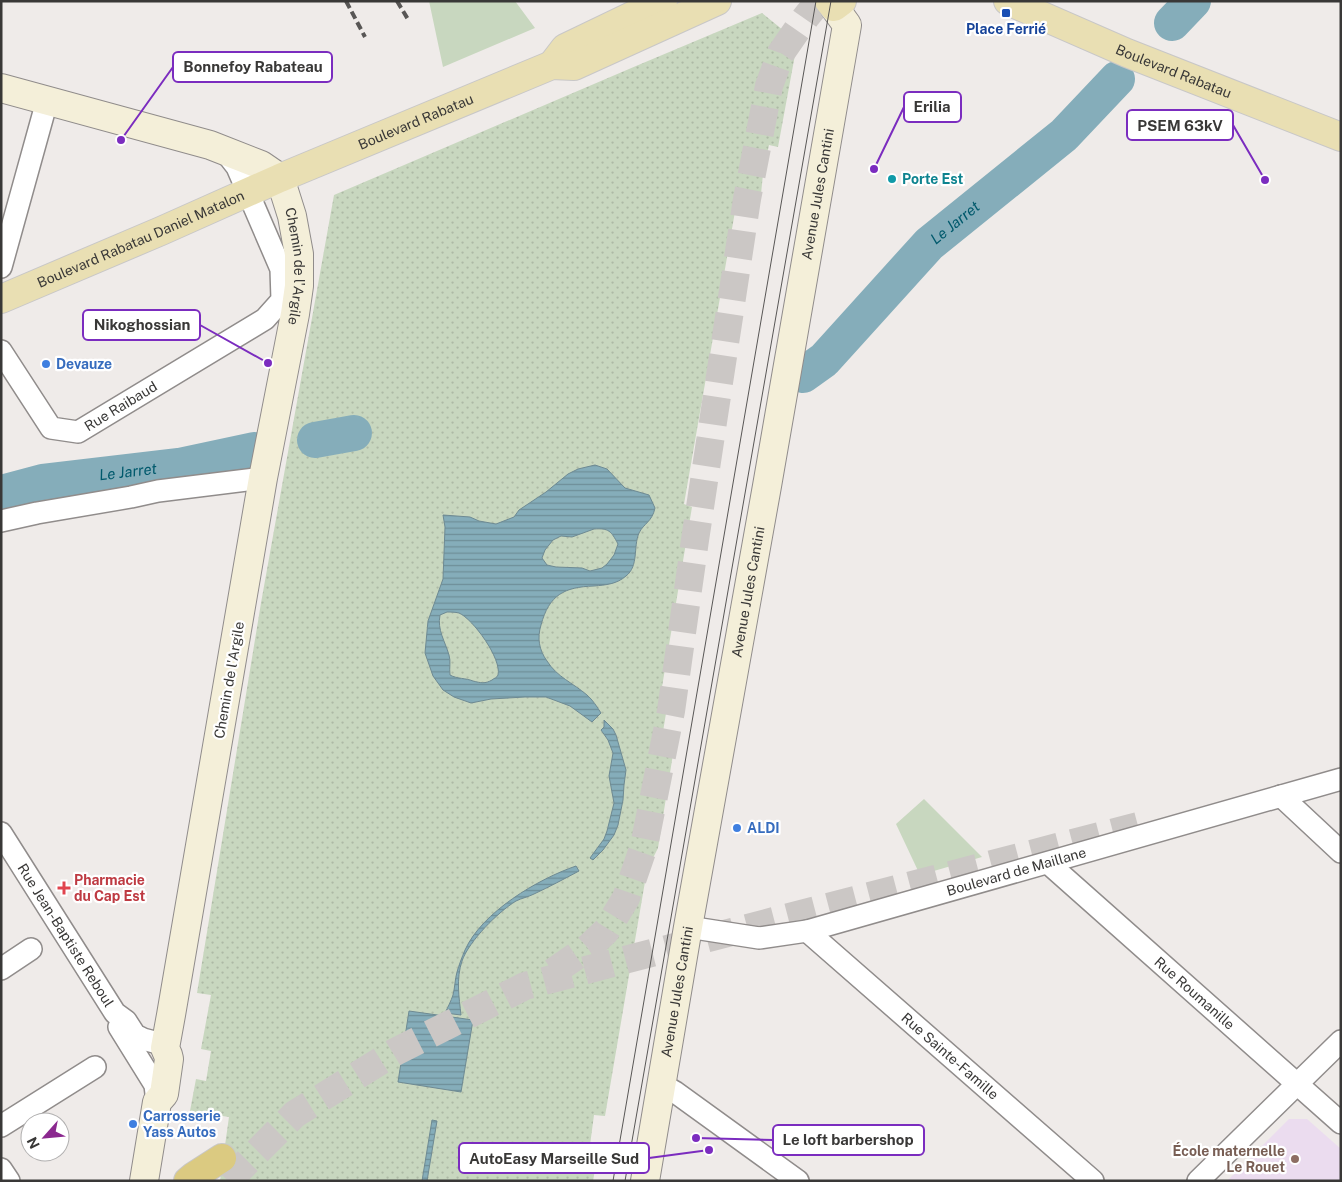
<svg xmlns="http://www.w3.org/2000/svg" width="1342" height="1182" font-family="'Public Sans',sans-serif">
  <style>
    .education { fill: #ebdcef }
    .grass { fill: #c8d7bf }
    .park { fill: url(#park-dots) }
    .water { fill: url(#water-rules); stroke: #6e8a93; fill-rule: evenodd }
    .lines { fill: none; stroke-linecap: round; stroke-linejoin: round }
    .river { stroke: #85adba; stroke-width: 36 }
    .highway-tunnel { stroke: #cbc7c5; stroke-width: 28; stroke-dasharray: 28 14; stroke-linecap: butt }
    .street-casing { stroke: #908c8b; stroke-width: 24 }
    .secondary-casing { stroke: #908c8b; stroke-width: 30 }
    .primary-casing { stroke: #c8c7c7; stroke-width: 30 }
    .highway-casing { stroke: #c8c7c7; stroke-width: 30 }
    .street { stroke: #fff; stroke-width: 21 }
    .secondary { stroke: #f4efd9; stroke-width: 28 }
    .primary { stroke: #e9dfb3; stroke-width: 28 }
    .highway { stroke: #dbca81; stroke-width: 28 }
    .tram { stroke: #585655; stroke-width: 1 }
    .rail { stroke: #585655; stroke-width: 4; stroke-dasharray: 8 4; stroke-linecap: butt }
    .transit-dot { fill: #1a4fb4; stroke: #fff; stroke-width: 2 }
    .culture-dot { fill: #0f9aa8; stroke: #fff; stroke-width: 2 }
    .shop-dot { fill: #3f7fe0; stroke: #fff; stroke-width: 2 }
    .health-dot { fill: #e0444e; stroke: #fff; stroke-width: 2 }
    .education-dot { fill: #8d6e63; stroke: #fff; stroke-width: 2 }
    .labels { text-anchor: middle; stroke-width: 4.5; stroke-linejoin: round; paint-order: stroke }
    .transit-label { font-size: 14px; font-weight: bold; fill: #164399; stroke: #fff }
    .street-label { font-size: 14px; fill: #393837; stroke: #fff }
    .culture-label { font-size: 14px; font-weight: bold; fill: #0d838f; stroke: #fff; text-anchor: start }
    .shop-label { font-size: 14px; font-weight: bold; fill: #366cbe; stroke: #fff; text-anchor: start }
    .health-label { font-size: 14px; font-weight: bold; fill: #be3a42; stroke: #fff; text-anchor: start }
    .education-label { font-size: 14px; font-weight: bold; fill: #785e54; stroke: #fff; text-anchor: end }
    .water-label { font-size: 15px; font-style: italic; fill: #00596c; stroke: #fff }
    .leader { fill: none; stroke: #7b2cbf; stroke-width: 2 }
    .callout-dot { fill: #7b2cbf; stroke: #fff; stroke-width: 2 }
    .callout { fill: #fff; stroke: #7b2cbf; stroke-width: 2 }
    .callout-label { font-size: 15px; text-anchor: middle; font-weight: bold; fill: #393837 }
  </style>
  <defs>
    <pattern id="park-dots" width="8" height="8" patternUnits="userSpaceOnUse" patternTransform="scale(1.25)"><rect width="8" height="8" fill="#c8d7bf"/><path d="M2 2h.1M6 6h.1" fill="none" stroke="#adb9a5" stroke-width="1.8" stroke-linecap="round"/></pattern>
    <pattern id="water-rules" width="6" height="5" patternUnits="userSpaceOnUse" patternTransform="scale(1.25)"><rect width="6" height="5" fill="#85adba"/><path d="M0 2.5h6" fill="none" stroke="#6e8e98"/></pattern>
  </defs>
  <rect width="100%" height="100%" fill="#efebe9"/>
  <path class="education" d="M 1289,1119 L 1307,1119 L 1341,1149 L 1341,1181 L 1227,1181 Z"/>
  <path class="grass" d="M 429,1 L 515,1 L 535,28 L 443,67 Z
    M 924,799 L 982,857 L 920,875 L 896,824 Z"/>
  <path class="park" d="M 762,13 L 789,35 L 797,44 L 778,147 L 769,145 L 763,174 L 760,204 L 737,200 L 684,504 L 692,507 L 661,693 L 669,695 L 660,750 L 673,754 L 658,848 L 647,870 L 605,1116 L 594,1115 L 590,1145 L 599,1147 L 593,1181 L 220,1181 L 229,1117 L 190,1111 L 196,1079 L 206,1081 L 211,1051 L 201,1049 L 211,995 L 197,993 L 261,603 L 334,195 L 636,66 Z"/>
  <path class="water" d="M 595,465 L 607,469 L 625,488 L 649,495 L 655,508 C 652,522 644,523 639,533 C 633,547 639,566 626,576 C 617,584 606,585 594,586 C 564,587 549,595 541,625 C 537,638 539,650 547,661 C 557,677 573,683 587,695 C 593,700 597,707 601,713 L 592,722 L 570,706 L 546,697 L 525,697 L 491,699 L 471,703 L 454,697 L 443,690 L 433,676 L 425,653 L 428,621 L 443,579 L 445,527 L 443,515 L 470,517 L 479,521 L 496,524 L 514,517 L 519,510 L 546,492 L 568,474 L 578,469 ZM 594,529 C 609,528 611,531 618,544 L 614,555 L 607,564 L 602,568 L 590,571 L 582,568 L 556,567 L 547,565 L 542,558 L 545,550 L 553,540 L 561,536 L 572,537 ZM 447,612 C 451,612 455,612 459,613 C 473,619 502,659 498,675 C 497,678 494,678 492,680 C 485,684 481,683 473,681 C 466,678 457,679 450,675 C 449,668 451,661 449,655 C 445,641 437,630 440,615 Z
    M 604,720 L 613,729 L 616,735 L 626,770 L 624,785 L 623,800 L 618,825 L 614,835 L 603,850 L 593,860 L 590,858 L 604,839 L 607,831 L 614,803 L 609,776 L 613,753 L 608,740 L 601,730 L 604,727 Z
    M 576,866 L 579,871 C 564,879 549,887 534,894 C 528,897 522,898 516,901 C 498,912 469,941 462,961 C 456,979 459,997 461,1015 L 445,1013 C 448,1007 451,1001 453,995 C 455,987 455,979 457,972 C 459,965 462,957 465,950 C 482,912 538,879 576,866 Z
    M 409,1011 L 473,1020 L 461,1092 L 398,1082 Z
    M 432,1120 L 437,1121 L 427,1181 L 422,1181 Z"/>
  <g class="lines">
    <g class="river">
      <path d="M 1172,23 L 1193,1"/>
      <path id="s1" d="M 803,375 L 824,360 L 929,244 L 1064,135 L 1117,79"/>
      <path d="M 315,440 L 354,433"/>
      <path id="s2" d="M 1,493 L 43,482 L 179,466 L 254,450"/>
    </g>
    <path class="highway-tunnel" d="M 553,972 L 588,948 L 606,931 L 626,898 L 644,846 L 671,711 L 695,540 L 747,199 L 769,86 L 781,53 L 806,17 L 819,1
      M 228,1181 L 295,1114 L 395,1052 L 525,986 L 1138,826"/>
    <defs>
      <g id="street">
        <path d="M 1,267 L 47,101"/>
        <path id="s3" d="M 1,351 L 51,428 L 78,432 L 265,319 L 282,300 L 281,269 L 237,167 L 223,149"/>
        <path d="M 1,521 L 37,513 L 131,497 L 158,491 L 263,478"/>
        <path d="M 1281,796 L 1341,852"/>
        <path id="s4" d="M 1,833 L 115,1013 L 126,1021 L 135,1035 L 143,1039 L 158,1043 L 165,1048"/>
        <path id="s5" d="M 1048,863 L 1341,1123"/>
        <path id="s6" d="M 688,927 L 759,938 L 807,931 L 1341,779"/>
        <path id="s7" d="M 807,931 L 1093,1181"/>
        <path d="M 1,969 L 31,949"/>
        <path d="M 119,1027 L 155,1085 L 157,1102"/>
        <path d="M 661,1084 L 675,1092 L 798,1181"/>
        <path d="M 1,1126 L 95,1067"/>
        <path d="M 1,1169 L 9,1181"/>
        <path d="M 1198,1181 L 1341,1041"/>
      </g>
      <g id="secondary">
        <path id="s8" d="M 1,88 L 210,145 L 261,165 L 280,178 L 292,216 L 299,254 L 299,286 L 295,314 L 263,478 L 171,1015 L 165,1048 L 168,1055 L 169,1059 L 164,1094 L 157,1102 L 144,1181"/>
        <path id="s9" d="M 645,1181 L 688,927 L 767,486 L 842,54 L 847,25 L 834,7"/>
      </g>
      <g id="primary">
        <path d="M 829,1 L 834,7 L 842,1"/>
        <path id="s10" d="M 1008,1 L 1127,53 L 1341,137"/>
        <path d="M 552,65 L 565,48 L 663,1"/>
        <path id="s11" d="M 1,299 L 161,231 L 280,178 L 552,65 L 574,66 L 717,1"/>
      </g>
      <path id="highway" d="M 188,1181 L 194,1176 L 222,1158"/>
    </defs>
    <use href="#street" class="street-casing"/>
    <use href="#secondary" class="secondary-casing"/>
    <use href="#primary" class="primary-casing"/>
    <use href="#highway" class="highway-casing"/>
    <use href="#street" class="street"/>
    <use href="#secondary" class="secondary"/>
    <use href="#primary" class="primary"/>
    <use href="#highway" class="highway"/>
    <path class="tram" d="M 613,1181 L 816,1
      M 625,1181 L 831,1"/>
    <path class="rail" d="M 346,1 L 365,37
      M 397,1 L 409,21"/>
  </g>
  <rect class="transit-dot" x="1001" y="8" width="10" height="10" rx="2.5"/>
  <circle class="culture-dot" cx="892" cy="179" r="5"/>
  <g class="shop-dot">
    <circle cx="46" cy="364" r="5"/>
    <circle cx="737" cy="828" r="5"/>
    <circle cx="133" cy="1124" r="5"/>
  </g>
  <path class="health-dot" d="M61.5 880.5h5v5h5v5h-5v5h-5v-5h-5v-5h5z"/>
  <circle class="education-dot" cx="1295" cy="1159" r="5"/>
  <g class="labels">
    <g class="transit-label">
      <text x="1006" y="34">Place Ferrié</text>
    </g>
    <g class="street-label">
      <text dy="5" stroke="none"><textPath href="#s10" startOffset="180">Boulevard Rabatau</textPath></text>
      <text dy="5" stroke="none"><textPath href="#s11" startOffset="451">Boulevard Rabatau</textPath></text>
      <text dy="5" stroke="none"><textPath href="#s9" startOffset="1002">Avenue Jules Cantini</textPath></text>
      <text dy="5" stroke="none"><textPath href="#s11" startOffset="152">Boulevard Rabatau Daniel Matalon</textPath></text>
      <text dy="5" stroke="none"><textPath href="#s8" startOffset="385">Chemin de l'Argile</textPath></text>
      <text dy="5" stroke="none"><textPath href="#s3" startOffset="169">Rue Raibaud</textPath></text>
      <text dy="5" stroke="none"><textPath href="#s9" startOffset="598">Avenue Jules Cantini</textPath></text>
      <text transform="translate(229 680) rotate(-80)" y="5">Chemin de l'Argile</text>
      <text dy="5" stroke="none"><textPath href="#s6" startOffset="338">Boulevard de Maillane</textPath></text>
      <text dy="5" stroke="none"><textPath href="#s4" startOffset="121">Rue Jean-Baptiste Reboul</textPath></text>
      <text dy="5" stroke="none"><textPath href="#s9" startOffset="192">Avenue Jules Cantini</textPath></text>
      <text dy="5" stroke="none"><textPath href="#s5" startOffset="196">Rue Roumanille</textPath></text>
      <text dy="5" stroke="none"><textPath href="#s7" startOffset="190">Rue Sainte-Famille</textPath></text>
    </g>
    <g class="culture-label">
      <text x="902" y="184">Porte Est</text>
    </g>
    <g class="shop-label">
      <text x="56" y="369">Devauze</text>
      <text x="747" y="833">ALDI</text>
      <text x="143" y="1121">Carrosserie<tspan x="143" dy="16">Yass Autos</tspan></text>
    </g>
    <g class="health-label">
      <text x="74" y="885">Pharmacie<tspan x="74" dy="16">du Cap Est</tspan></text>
    </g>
    <g class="education-label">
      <text x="1285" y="1156">École maternelle<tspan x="1285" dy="16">Le Rouet</tspan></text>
    </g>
    <g class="water-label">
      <text dy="5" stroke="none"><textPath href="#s1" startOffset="216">Le Jarret</textPath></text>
      <text dy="5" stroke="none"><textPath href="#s2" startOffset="129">Le Jarret</textPath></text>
    </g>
  </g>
  <path class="leader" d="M121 140L173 67M874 169L904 107M1265 180L1233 125M268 363L200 325M696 1138L773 1140M709 1150L649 1158"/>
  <g class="callout-dot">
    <circle cx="121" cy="140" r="5"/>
    <circle cx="874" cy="169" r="5"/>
    <circle cx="1265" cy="180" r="5"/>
    <circle cx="268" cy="363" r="5"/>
    <circle cx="696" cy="1138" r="5"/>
    <circle cx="709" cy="1150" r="5"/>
  </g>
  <g class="callout">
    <rect x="173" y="52" width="159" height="30" rx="5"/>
    <rect x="904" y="92" width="57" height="30" rx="5"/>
    <rect x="1127" y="110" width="106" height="30" rx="5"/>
    <rect x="83" y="310" width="117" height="30" rx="5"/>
    <rect x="773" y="1125" width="151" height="30" rx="5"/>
    <rect x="459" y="1143" width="190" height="30" rx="5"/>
  </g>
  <g class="callout-label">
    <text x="253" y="72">Bonnefoy Rabateau</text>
    <text x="932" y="112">Erilia</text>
    <text x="1180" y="131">PSEM 63kV</text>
    <text x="142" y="330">Nikoghossian</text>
    <text x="848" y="1145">Le loft barbershop</text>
    <text x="554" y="1164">AutoEasy Marseille Sud</text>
  </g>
  <rect width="1342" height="1182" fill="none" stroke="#393837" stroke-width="5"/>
  <g transform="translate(45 1137) rotate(243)"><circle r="24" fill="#ffffff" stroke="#b0afaf"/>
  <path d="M0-4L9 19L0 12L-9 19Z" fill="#8b288f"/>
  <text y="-8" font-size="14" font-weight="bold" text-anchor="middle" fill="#393837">N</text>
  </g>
</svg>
